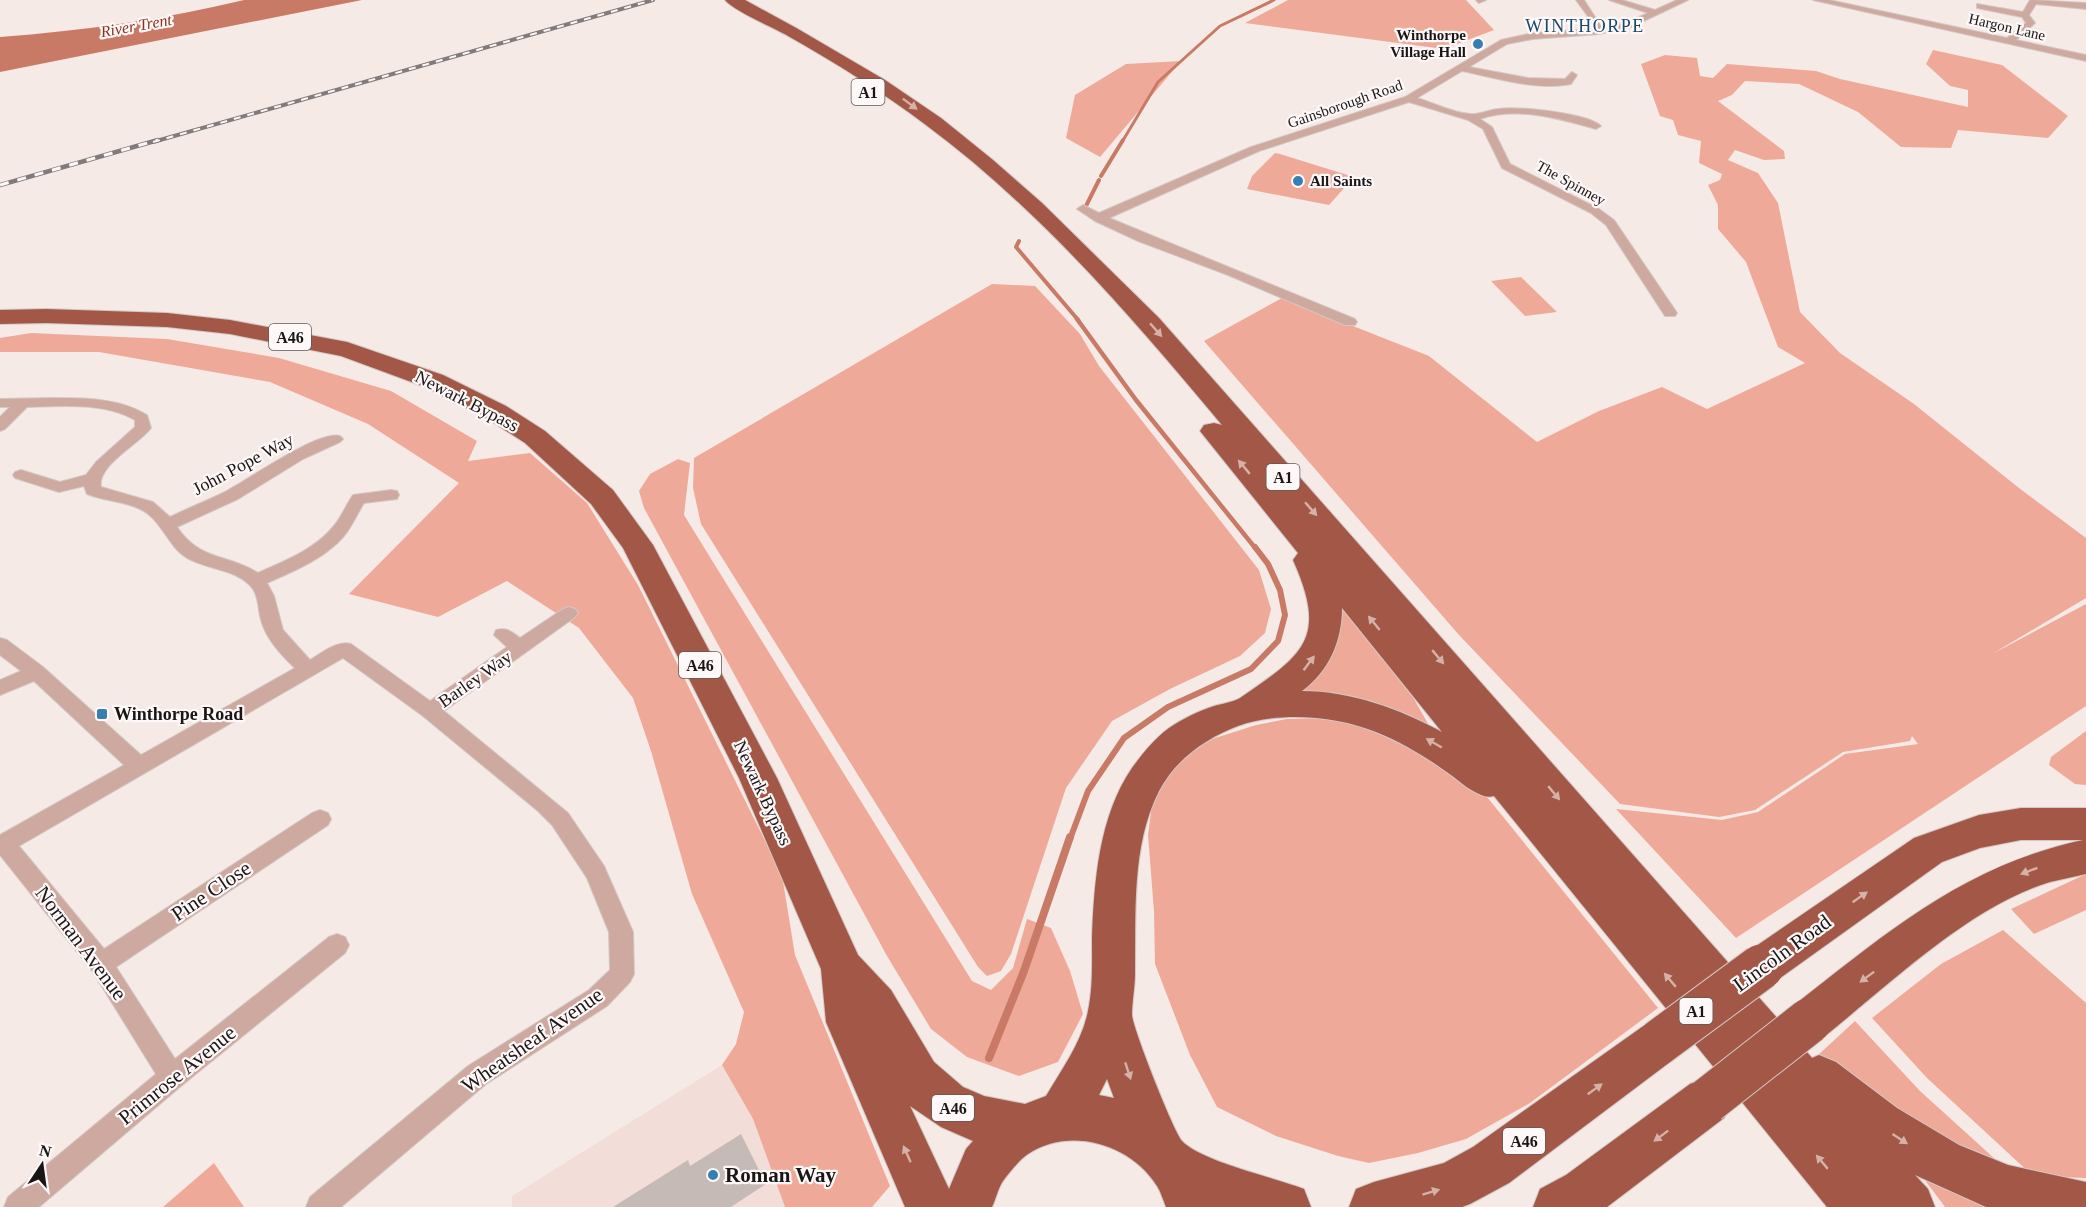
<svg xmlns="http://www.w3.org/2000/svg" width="2086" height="1207" font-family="Georgia,serif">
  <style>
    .built { fill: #f2ddd8 }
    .green { fill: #efa999 }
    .water { fill: #c97a67 }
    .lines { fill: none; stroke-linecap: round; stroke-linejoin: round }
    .stream-far4 { stroke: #c97a67; stroke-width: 3 }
    .stream-far3 { stroke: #c97a67; stroke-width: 4 }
    .stream-far2 { stroke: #c97a67; stroke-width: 4.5 }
    .stream-far1 { stroke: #c97a67; stroke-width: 6 }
    .stream { stroke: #c97a67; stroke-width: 8 }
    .building { fill: #c6bab7 }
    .street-casing { stroke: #d3c8c5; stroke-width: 2 }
    .highway-casing { stroke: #d3c8c5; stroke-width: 2 }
    .street { fill: #cea9a0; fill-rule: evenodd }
    .highway { fill: #a35847; fill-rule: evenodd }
    .rail-far1-casing { stroke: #827b79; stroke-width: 4 }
    .rail-casing { stroke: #827b79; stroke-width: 4.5 }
    .rail-far1 { stroke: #fef9f8; stroke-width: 2; stroke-dasharray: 7; stroke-linecap: butt }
    .rail { stroke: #fef9f8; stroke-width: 3; stroke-dasharray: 9; stroke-linecap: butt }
    .highway-bridge-casing { stroke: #d3c8c5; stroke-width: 47; stroke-linecap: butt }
    .highway-bridge { stroke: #a35847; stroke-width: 45 }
    .oneway { fill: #d5b1a8 }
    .poi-dot { fill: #377eb3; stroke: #fef9f8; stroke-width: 2 }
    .labels { text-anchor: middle; stroke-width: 4.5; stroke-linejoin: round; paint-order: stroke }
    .far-street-label { font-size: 15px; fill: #1a1615; stroke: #fef9f8 }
    .far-poi-label { font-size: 15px; font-weight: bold; fill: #1a1615; stroke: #fef9f8; text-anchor: end }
    .far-water-label { font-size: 16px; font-style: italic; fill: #8c2d18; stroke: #fef9f8 }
    .shield { fill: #fef9f8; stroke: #5e5a59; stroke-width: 1.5 }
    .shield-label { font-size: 16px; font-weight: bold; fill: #1a1615 }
    .far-quarter-label { font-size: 18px; letter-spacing: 1.5px; fill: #16486b; stroke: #fef9f8 }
    .street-label { font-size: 18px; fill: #1a1615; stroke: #fef9f8 }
    .poi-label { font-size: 18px; font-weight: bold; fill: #1a1615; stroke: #fef9f8; text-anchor: start }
    .near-street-label { font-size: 21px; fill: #1a1615; stroke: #fef9f8 }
    .near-poi-label { font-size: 21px; font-weight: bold; fill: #1a1615; stroke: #fef9f8; text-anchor: start }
  </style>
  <rect width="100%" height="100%" fill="#f6eae7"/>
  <path class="built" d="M 722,1065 L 753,1119 L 785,1207 L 512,1207 L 512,1196 Z"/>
  <path class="green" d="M 1288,0 L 1466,0 L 1494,30 L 1444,49 L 1245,23 Z
    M 1933,50 L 2002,65 L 2068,116 L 2048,138 L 1958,130 L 1951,148 L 1901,147 L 1858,112 L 1799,84 L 1745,81 L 1732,95 L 1718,101 L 1784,151 L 1785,159 L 1764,160 L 1735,150 L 1728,160 L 1758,173 L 1778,203 L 1800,312 L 1840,353 L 1914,404 L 2019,488 L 2086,538 L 2086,598 L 1992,654 L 2086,604 L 2086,706 L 1736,938 L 1616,809 L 1722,820 L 1758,812 L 1845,754 L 1918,744 L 1912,736 L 1910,741 L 1843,752 L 1755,810 L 1719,817 L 1620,804 L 1459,635 L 1204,341 L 1282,298 L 1429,356 L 1537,442 L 1599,411 L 1662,387 L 1707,409 L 1805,363 L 1778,347 L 1746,262 L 1718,229 L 1718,205 L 1708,185 L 1720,180 L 1722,174 L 1699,163 L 1701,141 L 1678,135 L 1673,120 L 1660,116 L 1641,64 L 1665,55 L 1697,58 L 1700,76 L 1713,78 L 1727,64 L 1816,71 L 1840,79 L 1968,107 L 1968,90 L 1950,86 L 1926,64 Z
    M 1181,61 L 1100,157 L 1066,138 L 1075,95 L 1126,64 Z
    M 1275,153 L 1280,154 L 1354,177 L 1329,205 L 1247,189 L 1252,176 Z
    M 1521,277 L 1557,312 L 1525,316 L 1491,281 Z
    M 992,284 L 1035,286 L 1080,334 L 1099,366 L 1259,570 L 1271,609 L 1265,633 L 1240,656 L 1170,689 L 1112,721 L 1066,788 L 1011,954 L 1001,971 L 987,976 L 978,967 L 701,524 L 693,488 L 694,458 Z
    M 31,333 L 167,339 L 279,358 L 391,391 L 477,441 L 468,461 L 530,453 L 587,503 L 638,585 L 782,875 L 795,955 L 890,1186 L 872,1207 L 785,1207 L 753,1119 L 722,1065 L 736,1044 L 744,1012 L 692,894 L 651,751 L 633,698 L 579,628 L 507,581 L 438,617 L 349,594 L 459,483 L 368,424 L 270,382 L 99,352 L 0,352 L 0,338 Z
    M 678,459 L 690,463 L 684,515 L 972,981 L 991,990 L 1013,968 L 1027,919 L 1051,928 L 1070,971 L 1083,1014 L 1058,1062 L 1019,1076 L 967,1057 L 931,1029 L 887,956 L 644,508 L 639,491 L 650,474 Z
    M 1337,596 L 1397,669 L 1431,729 L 1283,699 Z
    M 1319,718 L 1374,723 L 1461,773 L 1487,797 L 1658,1008 L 1530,1103 L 1466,1139 L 1418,1153 L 1369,1163 L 1338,1156 L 1276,1136 L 1217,1107 L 1190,1055 L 1155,964 L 1154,911 L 1148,835 L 1152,804 L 1161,783 L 1192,750 L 1209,740 L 1256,725 L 1287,719 Z
    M 2086,731 L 2086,785 L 2075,784 L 2049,765 L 2051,757 Z
    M 2086,874 L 2086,910 L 2034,934 L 2011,909 Z
    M 2003,930 L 2086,1003 L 2086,1178 L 2033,1176 L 1927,1078 L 1872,1018 L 1941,964 Z
    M 1855,1021 L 1920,1091 L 2006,1169 L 1992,1167 L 1826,1066 L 1817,1056 Z
    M 214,1163 L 244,1207 L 163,1207 Z
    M 1918,1171 L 2018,1207 L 1945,1207 Z"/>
  <path class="water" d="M 244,0 L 362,0 L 0,72 L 0,37 C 82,31 165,19 244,0 Z"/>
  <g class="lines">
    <path class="stream-far4" d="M 1122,142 L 1158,82 L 1220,26 L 1274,0"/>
    <path class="stream-far3" d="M 1101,176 L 1123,140
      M 1086,206 L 1099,180
      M 1019,241 L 1016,247 L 1079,321"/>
    <path class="stream-far2" d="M 1077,319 L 1136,400 L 1256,549"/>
    <path class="stream-far1" d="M 1070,839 L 1088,791 L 1124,738 L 1168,707 L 1251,669 L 1278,641 L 1285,615 L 1280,590 L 1268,564 L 1255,547"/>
    <path class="stream" d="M 989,1058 L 1024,971 L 1070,837"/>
  </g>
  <path class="building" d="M 741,1134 L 766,1184 L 731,1207 L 613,1207 L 688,1160 L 690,1166 Z"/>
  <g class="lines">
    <defs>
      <path id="street" d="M 1476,0 L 1486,0 L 1479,3 Z
        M 1576,0 L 1584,0 L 1602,28 L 1628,22 L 1648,13 L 1609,0 L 1622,0 L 1655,10 L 1677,0 L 1688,0 L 1631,27 L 1599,34 L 1533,39 L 1507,44 L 1469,67 L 1528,78 L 1565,79 L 1572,72 L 1577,75 L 1571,84 C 1536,91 1497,78 1462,71 L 1417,98 C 1434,103 1453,113 1470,114 C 1478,115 1489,110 1498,109 C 1518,106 1587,113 1601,126 L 1596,129 C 1561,119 1517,106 1480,119 L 1492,127 L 1510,164 L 1599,209 L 1614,220 L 1677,313 L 1675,316 L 1665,316 L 1606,225 L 1591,213 L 1502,168 L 1483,129 L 1468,120 L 1409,102 L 1259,151 L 1109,218 L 1355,319 L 1357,322 L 1355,325 L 1345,325 L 1228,275 L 1138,241 L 1095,221 L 1077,209 L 1083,205 L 1099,213 L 1251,147 L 1405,97 L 1501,40 L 1533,33 L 1594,29 L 1587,15 Z
        M 1813,0 L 1829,0 L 2007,38 L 2026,23 L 2022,17 L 1977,8 L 1977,4 L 2023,12 L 2030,0 L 2086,3 L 2086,9 L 2036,4 L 2029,15 L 2035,23 L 2016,40 L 2086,55 L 2086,61 Z
        M 53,398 C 85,398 119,398 147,415 L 151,428 C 138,445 97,465 101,487 L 153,502 L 170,517 C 188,508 207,501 225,492 C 248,480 318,430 340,436 L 343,439 L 340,442 L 303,459 L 238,499 L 177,527 C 201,562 226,553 258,573 C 284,561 314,550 333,527 C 341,518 346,505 353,495 L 391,490 L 397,491 L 399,495 L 397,499 L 364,503 C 357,514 352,526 344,536 C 324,559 294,571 267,583 L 274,596 L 283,630 L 310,660 C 322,653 337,640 351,644 L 430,701 L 507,647 L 494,635 L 496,630 C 507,627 512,632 520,638 L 563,609 L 569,607 L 575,609 L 578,613 L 575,617 L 444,711 L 568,813 L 604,866 L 633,932 L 634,974 L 630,982 L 607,1006 L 486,1084 L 341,1207 L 306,1207 L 310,1197 L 468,1066 L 589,990 L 610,970 L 609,932 L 587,878 L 552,825 L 538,811 L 423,716 L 343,658 L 19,846 L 104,949 L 312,813 L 320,810 L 328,813 L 331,819 L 328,825 L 116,967 L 175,1059 L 329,937 L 337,934 L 345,937 L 349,945 L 345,953 L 181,1086 L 39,1207 L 4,1207 L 8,1197 L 156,1074 L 93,972 L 0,855 L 0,835 L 124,765 L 34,681 L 0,695 L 0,680 L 21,671 L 0,655 L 0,638 L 7,640 L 43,667 L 141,755 L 295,668 C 281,655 266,639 261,620 C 258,610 259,598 253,589 C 239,569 207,570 187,558 C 167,546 162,519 140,509 C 124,501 104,501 87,494 L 84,486 L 59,492 L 15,478 L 13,475 L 15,472 L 21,470 L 60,482 L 86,475 L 96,462 L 135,427 L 135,420 C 105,402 61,406 27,407 L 5,429 L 0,431 L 0,417 L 10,407 L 0,407 L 0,399 Z"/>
      <path id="highway" d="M 725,0 L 745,0 L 798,29 L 885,80 L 941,118 L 993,160 L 1042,203 L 1159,318 L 1793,1036 L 1786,1021 L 1793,1006 C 1887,933 1963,866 2083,840 L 2021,840 L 1980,848 L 1942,862 L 1776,981 L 1761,987 L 1746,981 L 1739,967 L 1746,953 L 1914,838 L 1979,815 L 2021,808 L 2086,808 L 2086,874 C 2074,877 2062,879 2050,882 C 1970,906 1890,984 1825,1036 L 1809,1043 L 1793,1036 L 1812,1058 L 1819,1055 L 1836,1062 L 1897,1108 L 1959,1145 L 2008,1165 L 2086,1182 L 2086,1207 L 1986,1207 L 1915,1175 L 1928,1189 L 1935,1207 L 1827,1207 L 1494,796 C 1488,798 1483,796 1477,793 C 1468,789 1459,781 1451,775 C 1428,758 1403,743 1376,732 C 1336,716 1280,711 1238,726 C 1206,738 1175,760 1159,791 C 1131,846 1136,914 1135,974 C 1135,987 1132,1002 1132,1015 C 1133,1029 1173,1130 1182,1141 C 1200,1161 1276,1178 1304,1189 L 1311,1207 L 1166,1207 C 1163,1200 1161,1192 1157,1186 C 1131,1144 1070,1126 1028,1154 C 1019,1160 1009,1173 1003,1181 C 998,1188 996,1199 992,1207 L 905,1207 L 826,1022 L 821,969 L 739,778 L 623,548 L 591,504 L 525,443 L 486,418 L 425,387 L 341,356 L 230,334 L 167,327 L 46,323 L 0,324 L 0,310 L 46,309 L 167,313 L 230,320 L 347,342 L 443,375 L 506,406 L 545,431 L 613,490 L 653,545 L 777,778 L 858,955 L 891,990 L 934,1062 L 963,1087 L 984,1096 L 1025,1104 L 1046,1096 C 1062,1069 1082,1042 1088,1011 C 1093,987 1092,962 1092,938 C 1094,882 1099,816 1132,768 C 1143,753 1154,739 1169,728 C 1182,719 1199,711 1214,706 C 1221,704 1233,702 1240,698 C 1302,655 1329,640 1293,560 L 1298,553 L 1200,431 L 1204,425 L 1214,423 L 1222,425 C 1132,317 1038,208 926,125 C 882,92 836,63 788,36 C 774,28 734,11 725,0 ZM 1342,608 L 1442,732 C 1400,709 1351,691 1302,691 C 1329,671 1342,641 1342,608 ZM 1107,1079 L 1114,1098 L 1099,1095 ZM 910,1106 L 941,1127 L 973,1141 L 966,1149 L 949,1189 Z
        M 1658,1021 L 1674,1027 L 1681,1043 L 1674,1059 L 1509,1183 L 1470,1204 L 1462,1207 L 1349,1207 L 1356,1189 L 1374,1182 L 1444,1163 L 1473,1147 L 1642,1027 Z
        M 1707,1077 L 1724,1084 L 1731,1101 L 1724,1118 L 1607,1207 L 1533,1207 L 1540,1189 L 1566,1175 L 1690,1084 Z"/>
    </defs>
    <use href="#street" class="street-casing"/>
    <use href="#highway" class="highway-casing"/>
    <use href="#street" class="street"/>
    <use href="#highway" class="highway"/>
    <defs>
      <path id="rail-far1" d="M 153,142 L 653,0"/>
      <path id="rail" d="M 0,185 L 158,140"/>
    </defs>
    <use href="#rail-far1" class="rail-far1-casing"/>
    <use href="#rail" class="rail-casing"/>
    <use href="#rail-far1" class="rail-far1"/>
    <use href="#rail" class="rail"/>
    <defs>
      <path id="highway-bridge" d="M 1658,1043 L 1761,967
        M 1707,1101 L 1809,1021"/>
    </defs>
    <use href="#highway-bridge" class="highway-bridge-casing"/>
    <use href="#highway-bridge" class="highway-bridge"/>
  </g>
  <defs><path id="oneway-solid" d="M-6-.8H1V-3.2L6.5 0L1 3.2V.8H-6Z" transform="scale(1.5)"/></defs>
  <g class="oneway">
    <use href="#oneway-solid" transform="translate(910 104) rotate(37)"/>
    <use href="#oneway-solid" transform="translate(1156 330) rotate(49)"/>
    <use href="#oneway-solid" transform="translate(1244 467) rotate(-130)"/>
    <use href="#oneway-solid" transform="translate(1311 509) rotate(49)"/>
    <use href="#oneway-solid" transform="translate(1374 623) rotate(-129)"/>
    <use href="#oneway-solid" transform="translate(1438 657) rotate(50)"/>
    <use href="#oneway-solid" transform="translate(1309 663) rotate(-53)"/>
    <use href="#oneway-solid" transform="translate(1434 743) rotate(-150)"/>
    <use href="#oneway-solid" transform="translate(1554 793) rotate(50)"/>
    <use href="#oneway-solid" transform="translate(2029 871) rotate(159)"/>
    <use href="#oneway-solid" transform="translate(1860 897) rotate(-35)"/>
    <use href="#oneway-solid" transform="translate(1867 977) rotate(143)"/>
    <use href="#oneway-solid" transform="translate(1670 980) rotate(-130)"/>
    <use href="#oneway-solid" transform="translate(1128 1071) rotate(72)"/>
    <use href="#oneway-solid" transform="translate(1595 1089) rotate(-36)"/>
    <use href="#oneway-solid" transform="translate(1661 1136) rotate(143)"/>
    <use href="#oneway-solid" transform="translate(1900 1139) rotate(33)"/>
    <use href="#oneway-solid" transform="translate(907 1154) rotate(-114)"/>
    <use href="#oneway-solid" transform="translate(1822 1162) rotate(-130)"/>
    <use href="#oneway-solid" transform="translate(1431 1192) rotate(-17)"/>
  </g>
  <g class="poi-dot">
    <circle cx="1478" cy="44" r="6"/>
    <circle cx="1298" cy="181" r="6"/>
    <rect x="96" y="708" width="12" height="12" rx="3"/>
    <circle cx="713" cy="1175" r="6"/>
  </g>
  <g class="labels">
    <g class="far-street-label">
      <text transform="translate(2007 27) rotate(13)" y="5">Hargon Lane</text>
      <text transform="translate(1345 104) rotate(-19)" y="5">Gainsborough Road</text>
      <text transform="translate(1571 183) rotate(29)" y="5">The Spinney</text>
    </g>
    <g class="far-poi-label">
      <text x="1466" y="40">Winthorpe<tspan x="1466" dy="17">Village Hall</tspan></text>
      <text x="1310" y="186" text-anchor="start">All Saints</text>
    </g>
    <g class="far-water-label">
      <text transform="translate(136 25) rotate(-10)" y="6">River Trent</text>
    </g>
    <g class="shield">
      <rect x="851.5" y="79" width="33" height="26" rx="4.5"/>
      <rect x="269" y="324" width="42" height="26" rx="4.5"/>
      <rect x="1266.5" y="464" width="33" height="26" rx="4.5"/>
      <rect x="679" y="652" width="42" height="26" rx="4.5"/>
      <rect x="1679.5" y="998" width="33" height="26" rx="4.5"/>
      <rect x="932" y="1095" width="42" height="26" rx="4.5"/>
      <rect x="1503" y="1128" width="42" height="26" rx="4.5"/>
    </g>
    <g class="shield-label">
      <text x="868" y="98">A1</text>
      <text x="290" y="343">A46</text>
      <text x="1283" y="483">A1</text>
      <text x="700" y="671">A46</text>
      <text x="1696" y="1017">A1</text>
      <text x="953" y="1114">A46</text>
      <text x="1524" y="1147">A46</text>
    </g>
    <g class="far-quarter-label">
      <text x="1585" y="32">WINTHORPE</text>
    </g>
    <g class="street-label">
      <text transform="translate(467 401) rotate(27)" y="6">Newark Bypass</text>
      <text transform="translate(243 464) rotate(-28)" y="6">John Pope Way</text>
      <text transform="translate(475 679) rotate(-35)" y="6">Barley Way</text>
      <text transform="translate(763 793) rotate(65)" y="6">Newark Bypass</text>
    </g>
    <g class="poi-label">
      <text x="114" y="720">Winthorpe Road</text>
    </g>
    <g class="near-street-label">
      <text transform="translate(211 891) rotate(-34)" y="7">Pine Close</text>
      <text transform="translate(81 943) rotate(53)" y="7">Norman Avenue</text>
      <text transform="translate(1782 953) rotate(-36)" y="7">Lincoln Road</text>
      <text transform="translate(532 1040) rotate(-35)" y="7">Wheatsheaf Avenue</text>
      <text transform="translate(177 1075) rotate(-39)" y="7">Primrose Avenue</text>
    </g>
    <g class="near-poi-label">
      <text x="725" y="1182">Roman Way</text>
    </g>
  </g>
  <g transform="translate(42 1165) rotate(13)" stroke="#fef9f8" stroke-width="4.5" paint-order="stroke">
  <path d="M0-4.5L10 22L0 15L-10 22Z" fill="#1a1615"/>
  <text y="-9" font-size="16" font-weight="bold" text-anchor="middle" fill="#1a1615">N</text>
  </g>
</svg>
